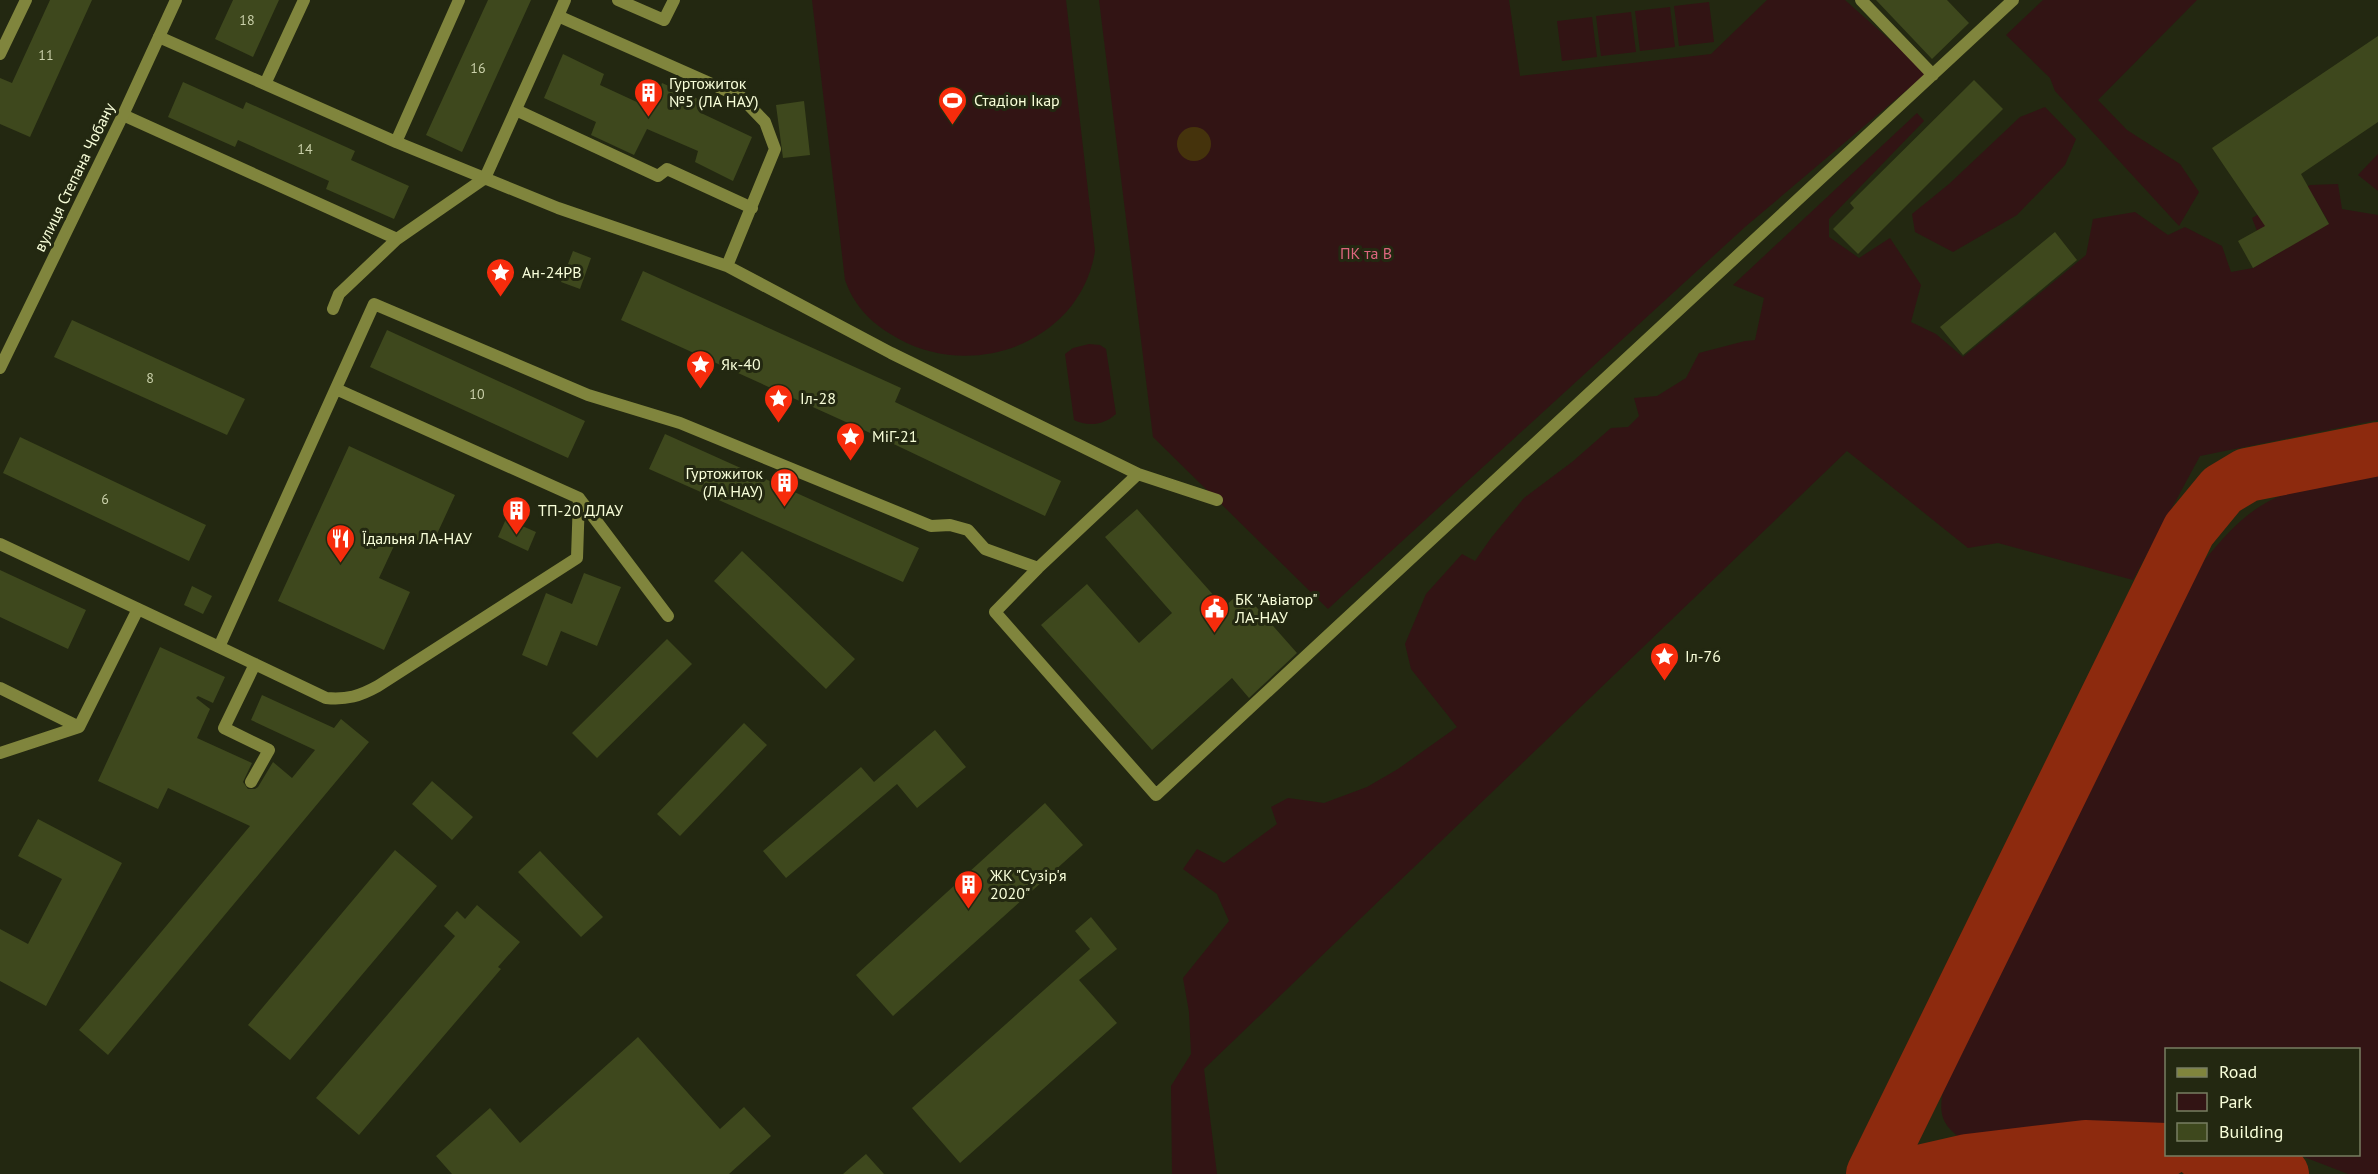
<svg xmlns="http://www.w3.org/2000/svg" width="2378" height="1174" font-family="'PT Sans',sans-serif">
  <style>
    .green { fill: #321414 }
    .water { fill: #45330c }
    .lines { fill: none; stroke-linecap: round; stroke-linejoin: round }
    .taxiway { stroke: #8d2a0e; stroke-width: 54 }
    .building { fill: #3e481d }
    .service { stroke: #80853d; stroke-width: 12 }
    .minor { stroke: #80853d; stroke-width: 12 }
    .labels { text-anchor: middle; stroke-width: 6; stroke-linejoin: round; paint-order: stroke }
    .number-label { font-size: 14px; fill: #cad0aa }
    .poi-label { font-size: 16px; fill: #f8fed9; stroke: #232811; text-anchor: start }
    .street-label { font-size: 16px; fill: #f8fed9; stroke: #232811 }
    .park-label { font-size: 16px; fill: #dd667f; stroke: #232811 }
  </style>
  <rect width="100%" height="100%" fill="#232811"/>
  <path class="green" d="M 812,0 L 1066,0 L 1095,251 C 1081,341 975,381 899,339 C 873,325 855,308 845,280 Z
    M 1099,0 L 1509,0 L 1520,76 L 1711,54 L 1767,0 L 1845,0 L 1927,73 L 1745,227 L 1328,609 L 1153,437 Z
    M 2043,0 L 2197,0 L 2098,100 L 2127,130 L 2180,164 L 2199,192 L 2179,226 L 2055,91 L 2050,78 L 2006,35 Z
    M 1709,2 L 1714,42 L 1679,46 L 1674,6 Z
    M 1670,7 L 1675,47 L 1640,51 L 1635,11 Z
    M 1631,12 L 1636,52 L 1601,56 L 1596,16 Z
    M 1592,17 L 1597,57 L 1562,61 L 1557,21 Z
    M 2045,107 L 2076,139 L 2065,165 L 2017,215 L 1953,252 L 1915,232 L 1912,214 L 1949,184 L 2020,117 Z
    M 1917,113 L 1924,121 L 1829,219 L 1829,237 L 1859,258 L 1890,238 L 1921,285 L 1911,322 L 1936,334 L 1963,357 L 2086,255 L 2093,219 L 2135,212 L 2168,235 L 2185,227 L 2222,246 L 2231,272 L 2253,268 L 2329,223 L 2314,197 L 2257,231 L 2252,218 L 2310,185 L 2338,184 L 2342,209 L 2378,215 L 2378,420 L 2200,456 L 2133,580 L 1998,543 L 1968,548 L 1847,451 L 1204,1069 L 1217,1174 L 1172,1174 L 1171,1086 L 1191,1054 L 1189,1012 L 1183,978 L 1229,921 L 1217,894 L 1183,869 L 1197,849 L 1224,863 L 1277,824 L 1271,807 L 1288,798 L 1324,803 L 1367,787 L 1398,769 L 1457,727 L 1411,669 L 1405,644 L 1426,594 L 1462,554 L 1475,561 L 1491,538 L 1524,498 L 1572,462 L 1611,428 L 1628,427 L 1639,416 L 1634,398 L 1657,396 L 1686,378 L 1699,353 L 1745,341 L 1755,340 L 1764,298 L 1733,285 Z
    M 2378,154 L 2378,191 L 2358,175 Z
    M 1089,344 L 1100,345 L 1106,349 L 1116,414 C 1104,425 1088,427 1074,420 L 1065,354 L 1073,348 Z
    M 2378,476 L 2378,1174 L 2348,1174 L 2299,1155 L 2358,1154 L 2358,1050 L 2166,1050 L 2166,1130 C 2100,1123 2031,1132 1965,1141 C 1937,1123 1939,1110 1945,1080 L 2198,568 C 2222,539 2248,506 2286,494 C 2315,485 2348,482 2378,476 Z"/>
  <path class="water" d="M1177 144a17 17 0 1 1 34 0a17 17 0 1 1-34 0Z"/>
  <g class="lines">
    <path class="taxiway" d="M 2202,1154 L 2226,1158 L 2282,1174
      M 1873,1174 L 2189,530 L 2222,490 L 2247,475 L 2378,449
      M 1910,1174 L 1967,1161 L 2085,1147 L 2166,1150"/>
  </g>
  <path class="building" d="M 50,0 L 92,0 L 30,137 L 0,124 L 0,78 L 12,83 Z
    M 233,0 L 279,0 L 253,57 L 215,39 Z
    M 488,0 L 531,0 L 462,152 L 426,135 Z
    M 1876,0 L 1947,0 L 1969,23 L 1932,59 Z
    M 2378,36 L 2378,122 L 2301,174 L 2329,224 L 2253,268 L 2238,241 L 2265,226 L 2212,148 Z
    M 563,54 L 604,74 L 600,85 L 652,109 L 662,83 L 705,102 L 701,113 L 752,137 L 733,181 L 695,162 L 698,151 L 647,129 L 634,155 L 591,135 L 596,122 L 544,98 Z
    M 1974,80 L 2003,109 L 1858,254 L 1833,229 L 1854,208 L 1850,203 Z
    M 183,82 L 243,109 L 246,102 L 355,151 L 351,160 L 409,186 L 394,219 L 326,189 L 329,181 L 238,140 L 235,147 L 168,117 Z
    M 804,101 L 810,155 L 783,158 L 776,105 Z
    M 2055,232 L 2077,260 L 1963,355 L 1940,327 Z
    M 573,251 L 591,258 L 580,289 L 561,282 Z
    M 643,271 L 901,388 L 895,402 L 1061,481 L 1045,516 L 879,437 L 621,320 Z
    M 72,320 L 245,399 L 227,435 L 54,357 Z
    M 387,330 L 585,421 L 568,458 L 370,367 Z
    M 665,434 L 919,548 L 903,582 L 649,469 Z
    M 20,437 L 206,525 L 189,561 L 3,473 Z
    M 349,446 L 455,495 L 431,547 L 400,533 L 379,578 L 410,592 L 384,650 L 278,601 Z
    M 1137,509 L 1224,607 L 1242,591 L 1297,653 L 1249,698 L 1232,678 L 1152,750 L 1041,625 L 1087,584 L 1139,643 L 1172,613 L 1105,537 Z
    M 506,519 L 536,532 L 528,551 L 498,537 Z
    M 742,551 L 855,659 L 826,689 L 714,581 Z
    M 0,570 L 86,610 L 68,649 L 0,617 Z
    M 584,573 L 621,587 L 597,646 L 561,631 L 547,666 L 522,655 L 546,593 L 572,604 Z
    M 192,586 L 212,596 L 203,614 L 184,605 Z
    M 667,639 L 692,664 L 597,758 L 572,733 Z
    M 160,647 L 225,677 L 213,703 L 198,696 L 196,698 L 210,709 L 197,738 L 252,763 L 243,782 L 248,789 L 255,789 L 258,787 L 273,762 L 292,778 L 315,750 L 251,720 L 262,695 L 334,728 L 341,719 L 369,742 L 108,1055 L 79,1030 L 250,826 L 168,788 L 158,809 L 98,781 Z
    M 744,723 L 767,745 L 680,836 L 657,814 Z
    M 935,730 L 966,767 L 917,808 L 897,784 L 786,878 L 763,851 L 861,767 L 874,782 Z
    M 432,781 L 473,817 L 452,840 L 412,804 Z
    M 1045,803 L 1083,845 L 893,1016 L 856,975 Z
    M 38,819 L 122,863 L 46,1006 L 0,981 L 0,929 L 28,944 L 62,879 L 18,856 Z
    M 395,850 L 437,886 L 290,1060 L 248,1025 Z
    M 540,851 L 603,917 L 581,937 L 518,872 Z
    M 477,905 L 520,942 L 498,967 L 501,969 L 359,1135 L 316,1098 L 455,936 L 444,926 L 457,911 L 465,919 Z
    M 1091,917 L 1117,949 L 1079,980 L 1117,1023 L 960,1163 L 912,1108 L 1090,949 L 1075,931 Z
    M 638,1037 L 720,1129 L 744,1107 L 771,1136 L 729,1174 L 452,1174 L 436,1156 L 490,1108 L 520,1143 Z
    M 866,1154 L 884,1174 L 843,1174 Z"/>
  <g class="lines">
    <path class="service" d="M 618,0 L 664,20 L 674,0
      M 1861,0 L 1933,75
      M 558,16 L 565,0
      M 159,37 L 396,142 L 558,208 L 727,266 L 891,353 L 1138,474
      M 0,54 L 26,0
      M 265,84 L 304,0
      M 516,110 L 658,176 L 667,169 L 752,208
      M 123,115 L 397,239
      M 396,142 L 459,0
      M 333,309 L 339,294 L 397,239 L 485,178 L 558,16 L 741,97 L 765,122 L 775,149 L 727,266
      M 579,498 L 668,616
      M 1217,500 L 1138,474 L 1038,568 L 995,612 L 1156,795 L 2013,0
      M 0,544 L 219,647 L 374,304 L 588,395 L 680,423 L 931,526 L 950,525 L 968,530 L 985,549 L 1038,568
      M 219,647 L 326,698 C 347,700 360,696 378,686 L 577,558 L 579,498 L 336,389
      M 0,688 L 79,727
      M 0,753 L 79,727 L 138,609
      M 251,782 L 269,750 L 224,728 L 255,664"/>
    <path class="minor" d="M 0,368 L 123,115 L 176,0"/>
  </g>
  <defs>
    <symbol id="building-pin" viewBox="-11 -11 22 30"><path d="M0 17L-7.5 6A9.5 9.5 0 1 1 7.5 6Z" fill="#f72c0c" stroke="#232811"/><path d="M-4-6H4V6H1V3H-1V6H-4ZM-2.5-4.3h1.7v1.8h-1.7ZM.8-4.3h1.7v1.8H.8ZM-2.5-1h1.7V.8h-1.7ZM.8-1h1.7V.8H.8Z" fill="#fff"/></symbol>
    <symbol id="stadium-pin" viewBox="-11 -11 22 30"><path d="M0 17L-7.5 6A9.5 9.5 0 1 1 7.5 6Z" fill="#f72c0c" stroke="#232811"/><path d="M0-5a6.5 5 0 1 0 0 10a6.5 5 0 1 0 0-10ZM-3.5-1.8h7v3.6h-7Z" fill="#fff"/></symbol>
    <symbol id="sight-pin" viewBox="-11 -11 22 30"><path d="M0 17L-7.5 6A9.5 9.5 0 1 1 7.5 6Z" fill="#f72c0c" stroke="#232811"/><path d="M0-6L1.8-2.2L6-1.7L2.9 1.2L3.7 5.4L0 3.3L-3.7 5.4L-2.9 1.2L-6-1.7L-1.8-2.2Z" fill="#fff"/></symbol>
    <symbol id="restaurant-pin" viewBox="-11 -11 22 30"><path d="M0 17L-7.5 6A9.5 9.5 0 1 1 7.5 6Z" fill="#f72c0c" stroke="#232811"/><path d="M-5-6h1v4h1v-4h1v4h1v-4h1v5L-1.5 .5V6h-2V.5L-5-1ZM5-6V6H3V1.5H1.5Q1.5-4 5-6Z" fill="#fff"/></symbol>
    <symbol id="civic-pin" viewBox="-11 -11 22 30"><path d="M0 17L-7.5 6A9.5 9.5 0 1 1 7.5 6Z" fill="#f72c0c" stroke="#232811"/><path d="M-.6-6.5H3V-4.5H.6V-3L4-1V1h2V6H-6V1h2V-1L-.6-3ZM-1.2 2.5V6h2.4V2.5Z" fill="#fff"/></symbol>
  </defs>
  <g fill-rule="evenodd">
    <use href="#building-pin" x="632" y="76" width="33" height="45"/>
    <use href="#stadium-pin" x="936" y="84" width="33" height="45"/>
    <use href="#sight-pin" x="484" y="256" width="33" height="45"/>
    <use href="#sight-pin" x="684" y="348" width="33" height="45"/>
    <use href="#sight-pin" x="762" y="382" width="33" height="45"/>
    <use href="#sight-pin" x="834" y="420" width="33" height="45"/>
    <use href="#building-pin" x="768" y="466" width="33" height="45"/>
    <use href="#building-pin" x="500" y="494" width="33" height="45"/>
    <use href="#restaurant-pin" x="324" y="522" width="33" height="45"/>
    <use href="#civic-pin" x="1198" y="592" width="33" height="45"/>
    <use href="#sight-pin" x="1648" y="640" width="33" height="45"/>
    <use href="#building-pin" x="952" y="868" width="33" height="45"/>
  </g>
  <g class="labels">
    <g class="number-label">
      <text x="247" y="25">18</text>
      <text x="46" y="60">11</text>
      <text x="478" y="73">16</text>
      <text x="305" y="154">14</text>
      <text x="150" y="383">8</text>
      <text x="477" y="399">10</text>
      <text x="105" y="504">6</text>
    </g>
    <g class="poi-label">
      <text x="669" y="89">Гуртожиток<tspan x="669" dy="18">№5 (ЛА НАУ)</tspan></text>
      <text x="974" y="106">Стадіон Ікар</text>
      <text x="522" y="278">Ан-24РВ</text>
      <text x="721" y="370">Як-40</text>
      <text x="800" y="404">Іл-28</text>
      <text x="872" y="442">МіГ-21</text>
      <text x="763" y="479" text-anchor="end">Гуртожиток<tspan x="763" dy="18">(ЛА НАУ)</tspan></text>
      <text x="538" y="516">ТП-20 ДЛАУ</text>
      <text x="362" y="544">Їдальня ЛА-НАУ</text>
      <text x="1235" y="605">БК "Авіатор"<tspan x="1235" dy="18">ЛА-НАУ</tspan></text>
      <text x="1685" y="662">Іл-76</text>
      <text x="990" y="881">ЖК "Сузір'я<tspan x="990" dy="18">2020"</tspan></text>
    </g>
    <g class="street-label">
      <text transform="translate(74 177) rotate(-64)" y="6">вулиця Степана Чобану</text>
    </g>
    <g class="park-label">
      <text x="1366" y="259">ПК та В</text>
    </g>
  </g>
  <rect x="2165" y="1048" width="195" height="108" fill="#232811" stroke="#787e61" stroke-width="1.5"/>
  <rect x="2177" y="1068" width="30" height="9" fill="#80853d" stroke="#787e61" stroke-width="1.5"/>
  <text x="2219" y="1078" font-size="18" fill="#f8fed9">Road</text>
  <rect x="2177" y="1093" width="30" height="18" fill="#321414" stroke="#787e61" stroke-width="1.5"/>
  <text x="2219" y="1108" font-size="18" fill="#f8fed9">Park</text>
  <rect x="2177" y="1123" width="30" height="18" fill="#3e481d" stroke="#787e61" stroke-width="1.5"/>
  <text x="2219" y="1138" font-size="18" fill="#f8fed9">Building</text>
</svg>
